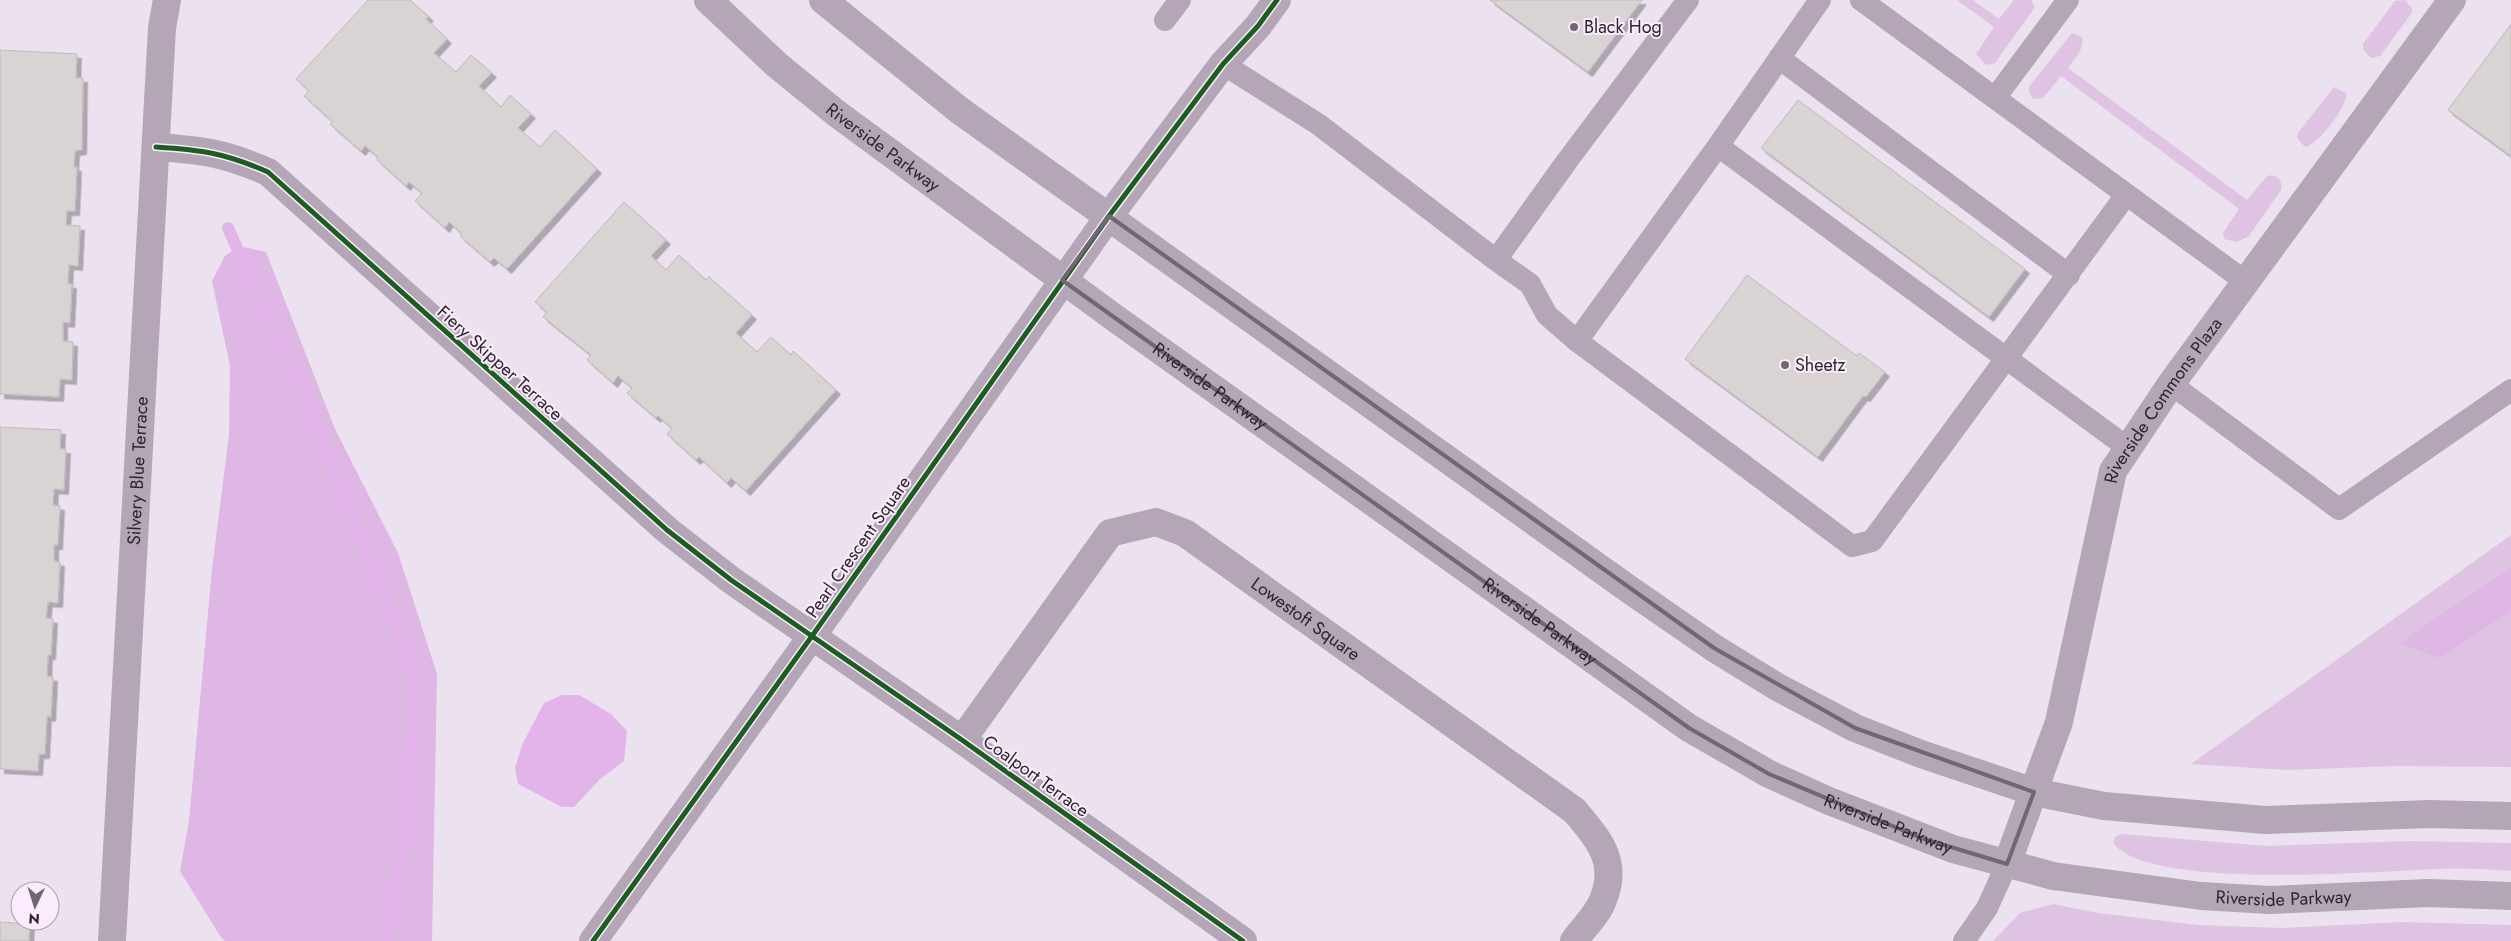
<svg xmlns="http://www.w3.org/2000/svg" width="2511" height="941" font-family="Jost,sans-serif">
  <style>
    .green { fill: #dec3e3 }
    .forest { fill: #deb7e4 }
    .water { fill: #e2b4ea }
    .lines { fill: none; stroke-linecap: round; stroke-linejoin: round }
    .stream { stroke: #e2b4ea; stroke-width: 12 }
    .building { fill: #d9d3d4; stroke: #bfb9ba; filter: url(#shadow) }
    .service { stroke: #b4a6b7; stroke-width: 22 }
    .minor { stroke: #b4a6b7; stroke-width: 28 }
    .secondary { stroke: #b4a5b7; stroke-width: 28 }
    .cycleway-casing { stroke: #fbebfd; stroke-width: 8 }
    .cycleway { stroke: #1b5e20; stroke-width: 5 }
    .marked { fill: none; stroke: #6f6771; stroke-width: 4; stroke-linejoin: round }
    .poi-dot { fill: #6f6771; stroke: #fbebfd; stroke-width: 2 }
    .labels { text-anchor: middle; stroke-width: 4; stroke-linejoin: round; paint-order: stroke }
    .poi-label { font-size: 18px; fill: #2c252d; stroke: #fbebfd; text-anchor: start }
    .street-label { font-size: 18px; fill: #2c252d; stroke: #fbebfd }
  </style>
  <defs>
    <filter id="shadow"><feDropShadow dx="4.5" dy="4.5" stdDeviation="0" flood-color="#0004"/></filter>
  </defs>
  <rect width="100%" height="100%" fill="#ece1ee"/>
  <path class="green" d="M 1957,0 L 1973,0 L 1999,19 L 2014,0 L 2031,0 L 2035,7 L 1995,63 L 1986,65 L 1976,54 L 1994,27 Z
    M 2405,0 L 2413,10 L 2411,14 L 2380,56 L 2371,58 L 2363,49 L 2363,44 L 2395,1 Z
    M 2072,33 L 2082,37 C 2085,50 2074,58 2068,68 L 2247,200 L 2267,176 C 2277,174 2283,180 2281,190 L 2249,236 L 2237,242 L 2224,239 L 2223,233 L 2239,209 L 2061,76 L 2043,98 L 2033,99 L 2029,92 L 2029,87 Z
    M 2334,87 L 2346,93 C 2349,105 2317,146 2305,147 L 2297,138 L 2298,133 Z
    M 2511,535 L 2511,767 L 2394,766 L 2286,770 L 2191,764 Z
    M 2121,834 L 2266,846 L 2410,841 L 2511,843 L 2511,871 C 2487,869 2463,868 2439,869 C 2377,871 2150,891 2113,843 L 2115,837 Z
    M 2053,904 L 2098,913 L 2198,925 L 2281,928 L 2403,922 L 2511,925 L 2511,941 L 1993,941 L 2020,913 Z"/>
  <path class="forest" d="M 239,246 L 266,252 L 335,429 L 398,553 L 437,674 L 432,941 L 225,941 L 220,936 L 180,871 L 189,821 L 212,569 L 229,435 L 230,366 L 212,281 L 225,256 Z
    M 2511,567 L 2511,611 L 2440,658 L 2400,643 Z"/>
  <path class="water" d="M 562,695 L 579,695 L 611,714 L 627,731 L 624,761 L 599,780 L 574,807 L 562,807 L 518,784 L 515,768 L 522,745 L 544,703 Z"/>
  <g class="lines">
    <path class="stream" d="M 228,228 L 318,429 L 415,674 L 409,826 L 383,941"/>
  </g>
  <path class="building" d="M 368,0 L 410,0 L 429,17 L 426,19 L 447,39 L 434,53 L 456,72 L 471,55 L 492,73 L 479,86 L 501,107 L 510,95 L 531,114 L 518,128 L 540,147 L 555,130 L 597,169 L 507,269 L 494,258 L 490,262 L 460,236 L 462,234 L 449,222 L 445,228 L 415,201 L 422,193 L 409,182 L 406,186 L 377,160 L 378,157 L 365,146 L 361,151 L 330,124 L 333,122 L 304,96 L 309,91 L 296,79 Z
    M 1490,0 L 1642,0 L 1588,72 Z
    M 2511,24 L 2511,156 L 2448,110 Z
    M 0,50 L 77,54 L 76,78 L 83,78 L 82,150 L 75,151 L 74,167 L 77,167 L 75,211 L 67,211 L 66,225 L 80,226 L 78,266 L 69,265 L 68,284 L 72,284 L 70,323 L 63,322 L 63,341 L 73,342 L 72,380 L 60,379 L 59,397 L 0,394 Z
    M 1798,100 L 2025,269 L 1989,317 L 1761,148 Z
    M 624,202 L 666,240 L 651,256 L 666,270 L 679,255 L 706,280 L 709,277 L 752,315 L 736,333 L 757,352 L 771,337 L 791,355 L 793,351 L 836,390 L 746,491 L 731,478 L 727,483 L 699,457 L 696,460 L 667,434 L 672,428 L 658,416 L 656,418 L 627,393 L 632,388 L 618,376 L 613,383 L 587,360 L 591,355 L 543,317 L 547,312 L 535,302 Z
    M 1747,275 L 1857,356 L 1859,353 L 1885,372 L 1866,397 L 1863,396 L 1818,457 L 1685,359 Z
    M 0,427 L 61,430 L 60,449 L 66,449 L 64,490 L 54,489 L 53,505 L 60,506 L 58,545 L 54,545 L 54,561 L 60,562 L 58,603 L 48,602 L 46,618 L 53,619 L 51,655 L 48,655 L 47,676 L 53,677 L 51,717 L 47,716 L 45,754 L 39,754 L 38,771 L 0,769 Z
    M 0,922 L 30,924 L 29,941 L 0,941 Z"/>
  <g class="lines">
    <path class="service" d="M 1861,0 L 2246,282
      M 1165,20 L 1180,0
      M 1779,58 L 2069,275
      M 1223,64 L 1318,124 L 1496,260 L 1567,161 L 1688,0
      M 1995,98 L 2068,0
      M 1718,146 L 1820,0
      M 1496,260 L 1530,284 L 1547,315 L 1577,341 L 1852,546 L 1872,541 L 2126,195
      M 1577,341 L 1718,146 L 2128,448
      M 2171,384 L 2339,509 L 2511,390
      M 1964,941 L 1987,908 L 2007,864"/>
    <g class="minor">
      <path d="M 156,147 C 202,150 225,153 268,172 L 667,530 L 731,580 L 962,740 L 1243,941"/>
      <path id="s1" d="M 962,740 L 1110,533 L 1156,522 L 1185,533 L 1575,811 C 1598,839 1619,861 1603,900 C 1598,914 1583,928 1574,941"/>
      <path id="s2" d="M 2007,864 L 2059,722 L 2113,471 L 2171,384 L 2452,0"/>
      <path id="s3" d="M 112,941 L 162,28 L 167,0"/>
      <path d="M 593,941 L 812,636 L 1109,216 L 1223,64 L 1258,26 L 1277,0"/>
    </g>
    <g class="secondary">
      <path id="s4" d="M 708,0 L 777,65 L 836,113 L 1112,316 L 1689,728 L 1769,774 L 1829,801 L 1953,849 L 2053,876 L 2201,896 L 2270,900 L 2429,893 L 2511,896"/>
      <path d="M 823,0 L 959,110 L 1630,590 L 1714,648 L 1779,688 L 1855,728 L 1921,754 L 2034,792 L 2104,806 L 2265,820 L 2429,814 L 2511,816"/>
    </g>
    <defs>
      <path id="cycleway" d="M 156,147 C 202,150 225,153 268,172 L 667,530 L 731,580 L 962,740 L 1243,941
        M 593,941 L 812,636 L 1109,216 L 1223,64 L 1258,26 L 1277,0"/>
    </defs>
    <use href="#cycleway" class="cycleway-casing"/>
    <use href="#cycleway" class="cycleway"/>
  </g>
  <path class="marked" d="M 1109,216 L 1714,648 L 1855,728 L 2034,792 L 2007,864 L 1921,838 L 1769,774 L 1689,728 L 1062,280 Z"/>
  <g class="poi-dot">
    <circle cx="1574" cy="27" r="5"/>
    <circle cx="1785" cy="365" r="5"/>
  </g>
  <g class="labels">
    <g class="poi-label">
      <text x="1584" y="33">Black Hog</text>
      <text x="1795" y="371">Sheetz</text>
    </g>
    <g class="street-label">
      <text dy="6" stroke="none"><textPath href="#s4" startOffset="229">Riverside Parkway</textPath></text>
      <text transform="translate(500 363) rotate(42)" y="6">Fiery Skipper Terrace</text>
      <text dy="6" stroke="none"><textPath href="#s4" startOffset="634">Riverside Parkway</textPath></text>
      <text dy="6" stroke="none"><textPath href="#s2" startOffset="494">Riverside Commons Plaza</textPath></text>
      <text dy="6" stroke="none"><textPath href="#s3" startOffset="471">Silvery Blue Terrace</textPath></text>
      <text transform="translate(858 547) rotate(-55)" y="6">Pearl Crescent Square</text>
      <text dy="6" stroke="none"><textPath href="#s1" startOffset="481">Lowestoft Square</textPath></text>
      <text dy="6" stroke="none"><textPath href="#s4" startOffset="1039">Riverside Parkway</textPath></text>
      <text transform="translate(1036 776) rotate(36)" y="6">Coalport Terrace</text>
      <text dy="6" stroke="none"><textPath href="#s4" startOffset="1444">Riverside Parkway</textPath></text>
      <text dy="6" stroke="none"><textPath href="#s4" startOffset="1849">Riverside Parkway</textPath></text>
    </g>
  </g>
  <g transform="translate(35 906) rotate(184)"><circle r="24" fill="#fbebfd" stroke="#a89caa"/>
  <path d="M0-4L9 19L0 12L-9 19Z" fill="#6f6771"/>
  <text y="-8" font-size="14" font-weight="bold" text-anchor="middle" fill="#2c252d">N</text>
  </g>
</svg>
